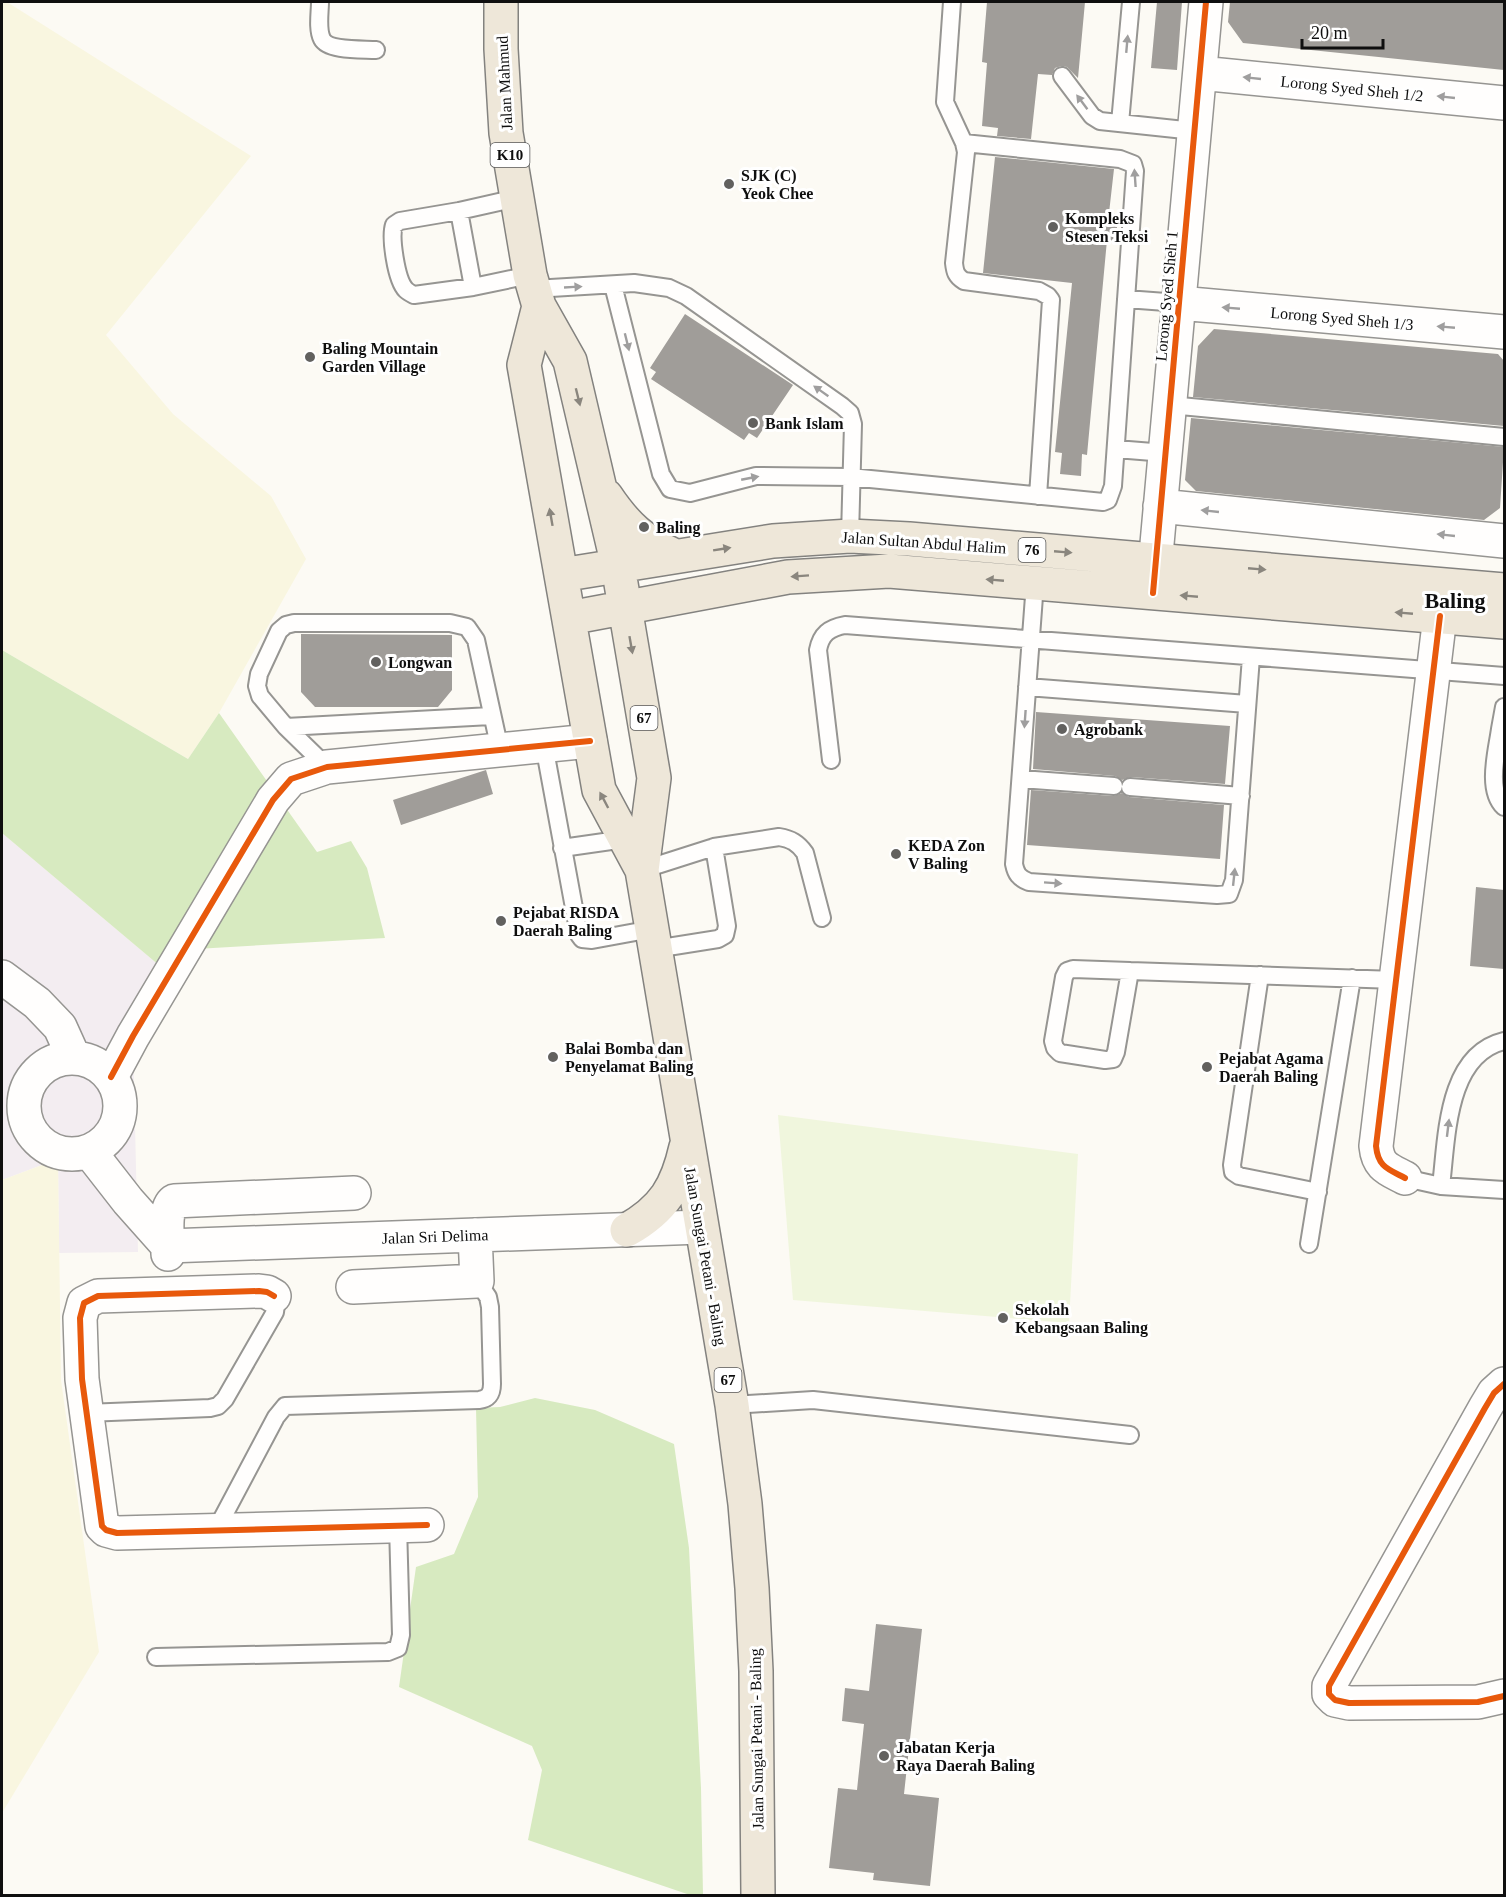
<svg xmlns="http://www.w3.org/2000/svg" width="1506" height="1897" font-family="Georgia,serif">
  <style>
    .industrial { fill: #f3edf1 }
    .farmland { fill: #f9f6e0 }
    .forest { fill: #d7eac0 }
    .pitch { fill: #f0f6dd }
    .building { fill: #a09d99 }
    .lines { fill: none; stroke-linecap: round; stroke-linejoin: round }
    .lane-casing { stroke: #969592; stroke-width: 20 }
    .street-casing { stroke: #969592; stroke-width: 36 }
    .primary-casing { stroke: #83827f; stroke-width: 36 }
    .lane { stroke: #fffefd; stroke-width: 16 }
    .street { stroke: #fffefd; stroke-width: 33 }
    .primary { stroke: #eee7d9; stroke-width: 33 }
    .cycleway-casing { stroke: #fff; stroke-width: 10 }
    .cycleway { stroke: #e8590c; stroke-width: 6 }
    .oneway { fill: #9f9e9e }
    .oneway2 { fill: #8a867e }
    .poi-dot { fill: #62615f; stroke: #fff; stroke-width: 2 }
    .labels { text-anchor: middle; stroke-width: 6; stroke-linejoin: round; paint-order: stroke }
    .shield { fill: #fff; stroke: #575757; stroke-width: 1.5 }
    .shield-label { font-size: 15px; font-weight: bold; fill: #0f0f0f }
    .street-label { font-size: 16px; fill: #0f0f0f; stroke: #fff }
    .poi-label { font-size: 16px; font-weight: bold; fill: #0f0f0f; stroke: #fff; text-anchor: start }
    .district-label { font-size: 22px; font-weight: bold; fill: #0f0f0f; stroke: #fff }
  </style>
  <rect width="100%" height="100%" fill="#fcfaf4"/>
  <path class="industrial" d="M 2,833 L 173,977 L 133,1040 L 138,1252 L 59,1253 L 58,1159 L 2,1180 Z"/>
  <path class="farmland" d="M 2,2 L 7,2 L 251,156 L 106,335 L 173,414 L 271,496 L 306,559 L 219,713 L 188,759 L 2,650 Z
    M 58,1159 L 61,1380 L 99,1652 L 2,1813 L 2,1180 Z"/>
  <path class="forest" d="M 2,650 L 188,759 L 219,713 L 317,852 L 351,841 L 367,868 L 385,938 L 196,949 L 173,977 L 2,833 Z
    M 535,1398 L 595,1410 L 674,1444 L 689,1548 L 701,1788 L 703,1895 L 690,1895 L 528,1840 L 542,1770 L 532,1746 L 399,1687 L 416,1567 L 454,1554 L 478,1497 L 476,1408 L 500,1407 Z"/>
  <path class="pitch" d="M 778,1115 L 1078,1154 L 1069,1323 L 793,1300 Z"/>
  <path class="building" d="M 987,2 L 1085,2 L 1078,78 L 1067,67 L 1061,66 L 1055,68 L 1052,75 L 1038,74 L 1031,139 L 997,136 L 998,128 L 982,126 L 987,63 L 982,62 Z
    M 1157,2 L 1182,2 L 1177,70 L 1151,68 Z
    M 1230,2 L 1504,2 L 1504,70 L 1243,43 L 1228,22 Z
    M 995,157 L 1114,169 L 1109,213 L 1118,214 L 1116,241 L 1107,240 L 1087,455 L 1082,454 L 1081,476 L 1060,474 L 1062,453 L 1055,452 L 1072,283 L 983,273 Z
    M 685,314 L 793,385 L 757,438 L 749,433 L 744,440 L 651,379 L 656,372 L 650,368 Z
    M 1214,329 L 1498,354 L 1504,361 L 1504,426 L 1193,397 L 1198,346 Z
    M 1191,418 L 1504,447 L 1500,508 L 1484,520 L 1196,491 L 1185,480 Z
    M 301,634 L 452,635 L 452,690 L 438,707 L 315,707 L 301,692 Z
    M 1036,712 L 1230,726 L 1225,784 L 1131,777 L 1122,780 L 1115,776 L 1033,769 Z
    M 486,770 L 493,794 L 401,825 L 393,800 Z
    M 1031,790 L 1113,796 L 1122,793 L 1129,797 L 1224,805 L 1220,859 L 1027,845 Z
    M 1476,887 L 1504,890 L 1504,969 L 1470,966 Z
    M 876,1624 L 922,1629 L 904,1794 L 939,1798 L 930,1886 L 873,1880 L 874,1873 L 829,1868 L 838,1788 L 857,1790 L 864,1724 L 842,1721 L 845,1688 L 869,1691 Z"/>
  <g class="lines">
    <defs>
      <path id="lane" d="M 320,2 C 320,12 317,29 322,39 C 328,51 363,49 376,50
        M 952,2 L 945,102 L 964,143 L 966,152 L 954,263 C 955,272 956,276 964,281 L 1039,291 L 1048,296 L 1051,300 L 1038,496
        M 1062,76 L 1092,116 L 1100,121 L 1194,131
        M 1120,123 L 1131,2
        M 517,198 L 459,211 L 400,221 L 394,225 C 390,237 396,280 406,290 C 407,291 412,294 414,295 L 473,287 L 530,275
        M 459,211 L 473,287
        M 613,285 L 661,474 L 670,489 L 690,493 L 756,476 L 850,477 L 1103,502 L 1108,500 L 1113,486 L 1135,171 L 1133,164 L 1120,159 L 964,143
        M 534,289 L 634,283 L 669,288 L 686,296 L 842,406 L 850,413 L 853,424 L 850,536
        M 1126,299 L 1179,303
        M 1170,405 L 1504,437
        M 1116,449 L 1165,453
        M 1035,583 L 1014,864 C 1016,874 1019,878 1029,882 L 1217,895 L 1229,894 L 1234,880 L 1251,657
        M 1027,687 L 1247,704
        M 286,727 L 491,716
        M 1500,729 L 1504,707
        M 1504,729 L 1500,729 C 1497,751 1486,790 1504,807
        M 544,745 L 579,935 L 582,939 L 592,940 L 652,929
        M 831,760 L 818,650 C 821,634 829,628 845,625 L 1504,676
        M 327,767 L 286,727 L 260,696 L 257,686 L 259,674 L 279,631 L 286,625 L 294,623 L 450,623 L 467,627 L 476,640 L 500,750
        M 1021,779 L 1114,786
        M 1130,787 L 1241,796
        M 562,848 L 625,839
        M 642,870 L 714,847 L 779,837 C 791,839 798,843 805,853 L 822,918
        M 655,949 L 718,939 L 725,935 L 727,926 L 714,847
        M 1073,969 L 1130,971 L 1116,1052 L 1113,1059 L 1105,1060 L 1060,1053 L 1055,1048 L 1053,1041 L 1064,977 L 1067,971 Z
        M 1130,971 L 1396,980
        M 1260,975 L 1232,1165 L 1233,1172 L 1239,1176 L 1318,1192
        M 1405,1178 L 1441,1186 L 1504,1190
        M 1441,1186 C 1447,1138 1446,1055 1504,1041
        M 1309,1244 L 1352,978
        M 732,1405 L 813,1400 L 1130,1435
        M 86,1413 L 210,1408 L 218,1406 L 225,1399 L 275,1312 L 276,1304 L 274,1296
        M 216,1530 L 276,1417 L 285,1406 L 479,1400 C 488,1399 492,1394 492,1384 L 490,1307 L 488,1297 L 477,1281
        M 156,1657 L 388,1652 L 398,1648 L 401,1635 L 398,1525"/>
      <path id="street" d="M 1200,73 L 1504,103
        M 1179,303 L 1504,332
        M 1160,506 L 1504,541
        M 1153,588 L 1206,2
        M 2,977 L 37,1003 L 60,1027 L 74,1058
        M24 1106a48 48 0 1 1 96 0a48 48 0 1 1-96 0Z
        M 111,1077 L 133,1036 L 273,800 L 291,779 L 327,767 L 590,741
        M 89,1151 L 128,1201 L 168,1246 L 701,1227
        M 1405,1178 C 1388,1169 1378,1167 1376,1146 L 1440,616
        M 168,1254 C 168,1241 163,1209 174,1201 L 354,1193
        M 353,1287 L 477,1281 L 475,1235
        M 274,1296 L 267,1292 L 259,1291 L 98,1296 L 84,1303 L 80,1318 L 82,1379 L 102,1526 L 106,1530 L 117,1533 L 427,1525
        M 1504,1384 L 1494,1393 L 1485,1408 L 1329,1686 L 1329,1694 L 1335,1700 L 1349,1703 L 1478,1702 L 1504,1696"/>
      <path id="primary" d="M 501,2 L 501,49 L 506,133 L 530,275 L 539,306 L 570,361 L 618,566 L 654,778 L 642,870 L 732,1405 L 745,1504 L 752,1588 L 756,1671 L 758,1896
        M 539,306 L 524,365 L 599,790 L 642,870
        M 606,496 C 626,526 643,541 675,556
        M 561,575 L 773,541 L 850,536 L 909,539 L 1504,590
        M 569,618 L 788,577 L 889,571 L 1504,622
        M 627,1230 C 664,1209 677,1187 686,1147"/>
    </defs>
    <use href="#lane" class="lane-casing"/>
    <use href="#street" class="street-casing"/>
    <use href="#primary" class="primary-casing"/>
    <use href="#lane" class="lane"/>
    <use href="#street" class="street"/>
    <use href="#primary" class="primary"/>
    <defs>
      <path id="cycleway" d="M 1153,593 L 1206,2
        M 111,1077 L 133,1036 L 273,800 L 291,779 L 327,767 L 590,741
        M 1405,1178 C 1388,1169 1378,1167 1376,1146 L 1440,616
        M 274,1296 L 267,1292 L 259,1291 L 98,1296 L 84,1303 L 80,1318 L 82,1379 L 102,1526 L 106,1530 L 117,1533 L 427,1525
        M 1504,1384 L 1494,1393 L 1485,1408 L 1329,1686 L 1329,1694 L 1335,1700 L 1349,1703 L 1478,1702 L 1504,1696"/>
    </defs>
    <use href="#cycleway" class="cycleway-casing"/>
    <use href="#cycleway" class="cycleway"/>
  </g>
  <defs><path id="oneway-solid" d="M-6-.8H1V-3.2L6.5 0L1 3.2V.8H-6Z" transform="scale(1.5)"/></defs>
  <g class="oneway">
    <use href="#oneway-solid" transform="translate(1127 44) rotate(-85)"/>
    <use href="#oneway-solid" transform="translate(1252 78) rotate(-174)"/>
    <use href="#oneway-solid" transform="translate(1446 97) rotate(-174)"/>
    <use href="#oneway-solid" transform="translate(1082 102) rotate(-127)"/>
    <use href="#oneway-solid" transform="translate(1135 178) rotate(-94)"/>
    <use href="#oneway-solid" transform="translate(573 287) rotate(-3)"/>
    <use href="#oneway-solid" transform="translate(1231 308) rotate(-175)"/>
    <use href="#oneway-solid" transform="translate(1446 327) rotate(-175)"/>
    <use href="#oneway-solid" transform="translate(627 342) rotate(76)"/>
    <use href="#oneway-solid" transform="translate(821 391) rotate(-145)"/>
    <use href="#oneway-solid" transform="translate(750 478) rotate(-11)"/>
    <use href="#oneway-solid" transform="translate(1210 511) rotate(-174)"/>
    <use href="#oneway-solid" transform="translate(1446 535) rotate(-174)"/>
    <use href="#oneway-solid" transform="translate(1025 719) rotate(94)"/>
    <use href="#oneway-solid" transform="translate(1234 877) rotate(-84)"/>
    <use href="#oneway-solid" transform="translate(1053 883) rotate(4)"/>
    <use href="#oneway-solid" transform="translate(1448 1128) rotate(-83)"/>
  </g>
  <g class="oneway2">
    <use href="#oneway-solid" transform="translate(578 397) rotate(76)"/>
    <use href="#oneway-solid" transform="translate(551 517) rotate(-100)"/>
    <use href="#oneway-solid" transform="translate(722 549) rotate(-9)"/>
    <use href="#oneway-solid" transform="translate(1063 552) rotate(5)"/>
    <use href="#oneway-solid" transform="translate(1257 569) rotate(5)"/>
    <use href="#oneway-solid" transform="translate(800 576) rotate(176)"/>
    <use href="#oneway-solid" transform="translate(995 580) rotate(-175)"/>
    <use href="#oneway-solid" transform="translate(1189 596) rotate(-175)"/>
    <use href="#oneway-solid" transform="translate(1404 613) rotate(-175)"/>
    <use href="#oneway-solid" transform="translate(631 645) rotate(80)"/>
    <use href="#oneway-solid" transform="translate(604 800) rotate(-118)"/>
  </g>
  <g class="poi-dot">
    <circle cx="729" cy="184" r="6"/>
    <circle cx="1053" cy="227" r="6"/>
    <circle cx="310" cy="357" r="6"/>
    <circle cx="753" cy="423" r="6"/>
    <circle cx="644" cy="527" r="6"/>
    <circle cx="376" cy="662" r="6"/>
    <circle cx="1062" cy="729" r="6"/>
    <circle cx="896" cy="854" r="6"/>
    <circle cx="501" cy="921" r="6"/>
    <circle cx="553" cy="1057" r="6"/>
    <circle cx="1207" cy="1067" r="6"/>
    <circle cx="1003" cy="1318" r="6"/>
    <circle cx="884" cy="1756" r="6"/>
  </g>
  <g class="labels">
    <g class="shield">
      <rect x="490.5" y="143" width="39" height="24" rx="4.5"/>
      <rect x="1018.5" y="538" width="27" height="24" rx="4.5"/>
      <rect x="630.5" y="706" width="27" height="24" rx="4.5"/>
      <rect x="714.5" y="1368" width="27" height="24" rx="4.5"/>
    </g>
    <g class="shield-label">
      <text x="510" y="160">K10</text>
      <text x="1032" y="555">76</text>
      <text x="644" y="723">67</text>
      <text x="728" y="1385">67</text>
    </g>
    <g class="street-label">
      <text transform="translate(504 83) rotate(-93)" y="6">Jalan Mahmud</text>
      <text transform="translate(1352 88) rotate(6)" y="6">Lorong Syed Sheh 1/2</text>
      <text transform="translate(1166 296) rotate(-85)" y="6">Lorong Syed Sheh 1</text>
      <text transform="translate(1342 318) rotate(5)" y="6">Lorong Syed Sheh 1/3</text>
      <text transform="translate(924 542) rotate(4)" y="6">Jalan Sultan Abdul Halim</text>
      <text transform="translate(435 1236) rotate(-2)" y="6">Jalan Sri Delima</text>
      <text transform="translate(706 1256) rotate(80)" y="6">Jalan Sungai Petani - Baling</text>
      <text transform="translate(756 1739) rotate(-91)" y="6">Jalan Sungai Petani - Baling</text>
    </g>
    <g class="poi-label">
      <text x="741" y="181">SJK (C)<tspan x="741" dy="18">Yeok Chee</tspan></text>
      <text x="1065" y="224">Kompleks<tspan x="1065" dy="18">Stesen Teksi</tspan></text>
      <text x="322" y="354">Baling Mountain<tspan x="322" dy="18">Garden Village</tspan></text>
      <text x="765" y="429">Bank Islam</text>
      <text x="656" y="533">Baling</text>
      <text x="388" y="668">Longwan</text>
      <text x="1074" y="735">Agrobank</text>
      <text x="908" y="851">KEDA Zon<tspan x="908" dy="18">V Baling</tspan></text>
      <text x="513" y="918">Pejabat RISDA<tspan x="513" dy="18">Daerah Baling</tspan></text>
      <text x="565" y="1054">Balai Bomba dan<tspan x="565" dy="18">Penyelamat Baling</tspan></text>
      <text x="1219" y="1064">Pejabat Agama<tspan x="1219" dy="18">Daerah Baling</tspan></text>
      <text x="1015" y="1315">Sekolah<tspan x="1015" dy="18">Kebangsaan Baling</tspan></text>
      <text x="896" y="1753">Jabatan Kerja<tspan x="896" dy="18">Raya Daerah Baling</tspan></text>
    </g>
    <g class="district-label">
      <text x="1455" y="608">Baling</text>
    </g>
  </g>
  <rect width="1506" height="1897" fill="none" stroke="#0f0f0f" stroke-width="6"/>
  <path d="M1302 39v9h81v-9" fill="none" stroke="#0f0f0f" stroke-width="3"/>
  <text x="1311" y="39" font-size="18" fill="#0f0f0f" stroke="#ffffff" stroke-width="4.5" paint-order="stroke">20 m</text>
</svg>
